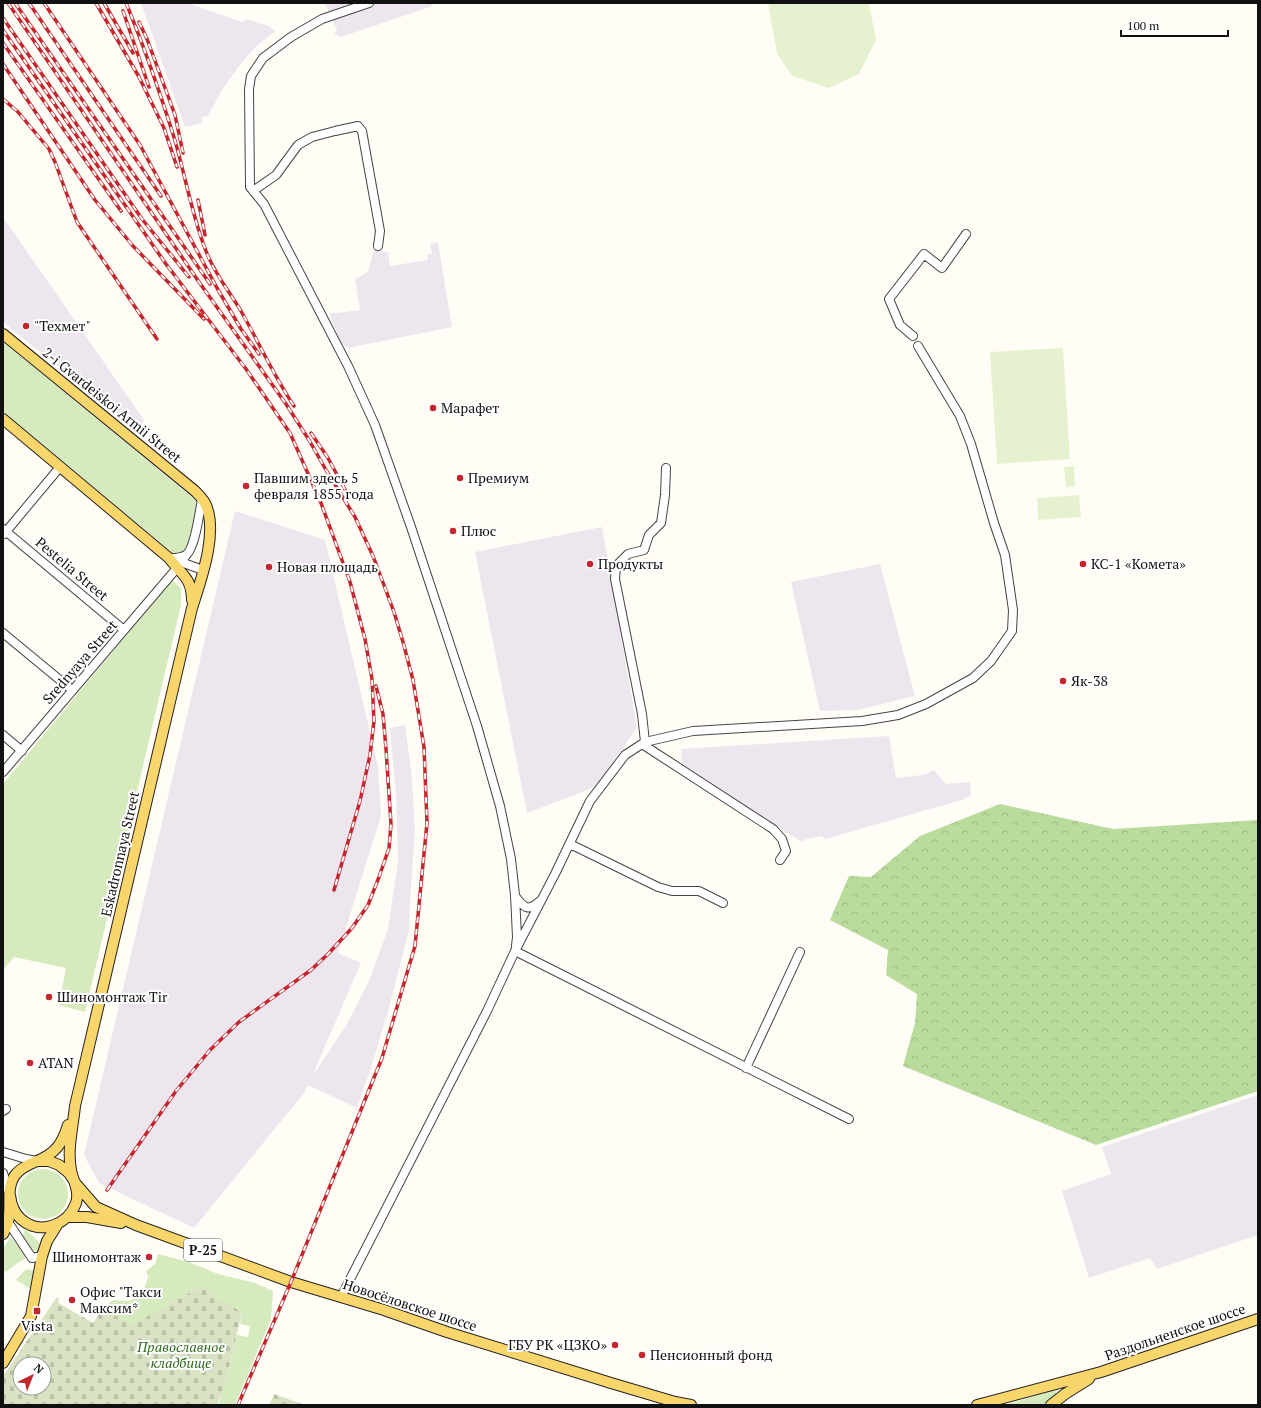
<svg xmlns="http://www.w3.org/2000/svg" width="1261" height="1408" font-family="'PT Serif',serif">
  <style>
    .industrial { fill: #eee6ef }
    .grass { fill: #d5ebbd }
    .forest { fill: url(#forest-crowns) }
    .cemetery { fill: url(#cemetery-stones); fill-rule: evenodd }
    .pitch { fill: #e6f2cf }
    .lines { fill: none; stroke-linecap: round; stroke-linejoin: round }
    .minor-casing { stroke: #444; stroke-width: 10 }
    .major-casing { stroke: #222; stroke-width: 12 }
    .minor { stroke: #fff; stroke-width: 8 }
    .major { stroke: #f9d66b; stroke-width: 10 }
    .rail-casing { stroke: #c4262e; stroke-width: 3.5 }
    .rail { stroke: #fff; stroke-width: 2; stroke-dasharray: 6; stroke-linecap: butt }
    .poi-dot { fill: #c4262e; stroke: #fff; stroke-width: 1.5 }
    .labels { text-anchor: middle; stroke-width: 4; stroke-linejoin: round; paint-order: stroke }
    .shield { fill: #fff; stroke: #585858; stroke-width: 1 }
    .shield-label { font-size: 13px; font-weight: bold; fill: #111 }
    .poi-label { font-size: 14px; fill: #111; stroke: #fff; text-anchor: start }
    .street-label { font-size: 14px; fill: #111; stroke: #fff }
    .park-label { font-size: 14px; font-style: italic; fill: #2f6b1f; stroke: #fff }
  </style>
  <defs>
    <pattern id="forest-crowns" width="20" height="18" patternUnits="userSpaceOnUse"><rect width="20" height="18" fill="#b9dc9c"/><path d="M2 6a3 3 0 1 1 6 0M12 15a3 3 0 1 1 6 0" fill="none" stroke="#9ebc85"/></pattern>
    <pattern id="cemetery-stones" width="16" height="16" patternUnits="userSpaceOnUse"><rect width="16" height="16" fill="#d9e3c4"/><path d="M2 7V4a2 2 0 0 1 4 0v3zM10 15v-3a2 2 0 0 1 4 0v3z" fill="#b9c2a7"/></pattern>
  </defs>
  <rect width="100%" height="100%" fill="#fffdf5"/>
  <path class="industrial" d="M 141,3 L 187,3 L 242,22 L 246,19 L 269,26 L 275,31 L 258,45 L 242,62 L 222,90 L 208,116 L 202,117 L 202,123 L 185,127 Z
    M 325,3 L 434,3 L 430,7 L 341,37 L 334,34 L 337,30 Z
    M 3,217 L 144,420 L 140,433 L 3,322 Z
    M 438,242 L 452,327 L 348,348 L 342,343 L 329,314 L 360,310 L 355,279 L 368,272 L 374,250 L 380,250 L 388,253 L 390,266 L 428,260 L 427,254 L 432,254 L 430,244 Z
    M 235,511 L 325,540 L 378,766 L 381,816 L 338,953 L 361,963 L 313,1074 L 320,1065 L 347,1024 L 369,981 L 388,929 L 398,861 L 396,795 L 390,728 L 405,725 L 412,777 L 415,831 L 410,903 L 409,931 L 387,1015 L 371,1068 L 357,1108 L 308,1085 L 304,1093 L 194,1228 L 99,1183 L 84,1155 Z
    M 602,527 L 637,728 L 595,787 L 527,813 L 475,552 Z
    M 880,564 L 915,696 L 858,710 L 820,711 L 791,582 Z
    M 889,736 L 896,778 L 923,775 L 934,770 L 946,784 L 970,782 L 971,795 L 962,800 L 825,839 L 822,836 L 806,839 L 802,842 L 784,831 L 682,763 L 681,749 Z
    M 1258,1095 L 1258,1235 L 1157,1269 L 1150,1258 L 1089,1278 L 1062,1191 L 1111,1174 L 1102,1147 Z"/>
  <path class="grass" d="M 3,342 L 194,499 L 197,509 L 186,549 L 179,554 L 173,553 L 3,411 Z
    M 172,580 L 181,588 L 181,605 L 85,1012 L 59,1005 L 66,968 L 14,957 L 3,970 L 3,784 Z
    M18 1194a25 25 0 1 1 50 0a25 25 0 1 1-50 0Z
    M 25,1229 L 41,1244 L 40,1251 C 29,1252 27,1243 23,1235 Z
    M 10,1237 L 15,1242 L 26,1258 L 16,1264 L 6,1272 L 3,1269 L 3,1249 Z
    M 158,1254 L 189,1262 L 218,1274 L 255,1283 L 273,1291 L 271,1319 L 235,1405 L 218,1405 L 224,1390 L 237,1335 L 248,1337 L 250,1326 L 240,1324 L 242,1312 L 200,1287 L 133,1324 L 102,1309 L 113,1300 L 129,1301 L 142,1295 L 148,1277 L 146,1271 L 155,1264 Z
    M 30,1269 L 33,1271 L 34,1276 L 31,1289 L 16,1280 L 25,1270 Z
    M 1054,1390 L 1057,1394 L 1044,1405 L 1005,1405 Z"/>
  <path class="forest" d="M 1000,804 L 1113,829 L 1258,820 L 1258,1091 L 1096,1145 L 903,1066 L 915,1023 L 917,994 L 886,975 L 888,950 L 830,920 L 849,876 L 871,877 L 920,836 Z"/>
  <path class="cemetery" d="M 200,1287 L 242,1312 L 224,1390 L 217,1405 L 3,1405 L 3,1376 L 57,1297 L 59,1299 L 58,1302 L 60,1304 L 93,1323 L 102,1309 L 133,1324 ZM 20,1364 L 44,1364 L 44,1388 L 20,1388 Z
    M 274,1394 L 305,1405 L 269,1405 Z"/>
  <path class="pitch" d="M 768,3 L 869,3 L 876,40 L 859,74 L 829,88 L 792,76 L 777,53 Z
    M 1063,348 L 1070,459 L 997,464 L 990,352 Z
    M 1074,466 L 1075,486 L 1066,487 L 1064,467 Z
    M 1079,495 L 1081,517 L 1038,520 L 1037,498 Z"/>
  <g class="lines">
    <defs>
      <path id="minor" d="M 369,3 L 322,19 L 291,37 L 263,58 L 251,76 L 249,89 L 250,187 L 264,204 L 348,366 L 375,425 L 411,527 L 477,726 L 500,806 L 511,859 L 515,895 L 517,937 L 516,946
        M 253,191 L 276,175 L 298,145 L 312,137 L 335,131 L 358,126 L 362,131 L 380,231 L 378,246
        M 913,336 L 900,325 L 889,299 L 924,254 L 942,268 L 966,234
        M 3,529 L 124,630
        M 4,534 L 60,467
        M 169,558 C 175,558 183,558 187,554 C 195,547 200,510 202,499
        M 178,561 L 203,570
        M 3,633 L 72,690
        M 3,735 L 22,751
        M 645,742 L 642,714 L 615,579 L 616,566 L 628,554 L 644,550 L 649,535 L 661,523 L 665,495 L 666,468
        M 642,744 L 773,829 L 782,839 L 786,851 L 780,860
        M 3,772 L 177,568 L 187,554
        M 570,844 L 658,887 L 672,891 L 699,891 L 723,903
        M 515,896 C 524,908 528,912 540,901
        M 515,951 L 849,1119
        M 746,1068 L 800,952
        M 3,1111 L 6,1109
        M 3,1152 L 26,1159 L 37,1161
        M 3,1173 L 9,1193
        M 8,1222 L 32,1258 L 42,1256
        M 341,1297 L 487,1011 L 515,951 L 555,874 L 590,801 L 625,755 L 645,742 L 693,731 L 862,721 L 898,715 L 926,704 L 973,678 L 991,661 L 1012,631 L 1013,610 L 1005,555 L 994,523 L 971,444 L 960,416 L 918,346"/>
      <path id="major" d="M 3,334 L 195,491 C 198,494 202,498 205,503 C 219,531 201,580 192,608 L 75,1106 C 73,1127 67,1149 71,1170 C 73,1181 80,1191 76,1203 C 68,1225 40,1236 21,1219 C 14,1213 11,1204 10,1195
        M 3,419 L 169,558 C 181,574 192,578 192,600
        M 37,1161 L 49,1161 L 59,1165 L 69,1173 L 76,1184 L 96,1207 L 136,1225 L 291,1282 L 384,1310 L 447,1332 L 611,1383 L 675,1402 L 691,1405
        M 68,1217 L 87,1217 L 121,1223
        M 3,1234 C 5,1230 7,1226 8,1222 C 12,1207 5,1187 16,1174 C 22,1167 30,1164 37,1161 C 56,1153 62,1144 68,1125
        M 3,1363 L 31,1316 L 42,1256 L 47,1241 L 57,1225
        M 977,1405 L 1101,1372 L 1258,1319
        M 1051,1405 L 1065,1394 L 1089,1379"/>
    </defs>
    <use href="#minor" class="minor-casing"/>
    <use href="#major" class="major-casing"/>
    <use href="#minor" class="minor"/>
    <use href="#major" class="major"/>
    <defs>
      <path id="rail" d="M 8,3 L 199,282 L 286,404 L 309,440 L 326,470 L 355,517 L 373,556 L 394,612 L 403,642 L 413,680 L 424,747 L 427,823 L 415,946 L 382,1058 L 291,1282 L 238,1405
        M 15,3 L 210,284
        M 29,3 L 161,196
        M 44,3 L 140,145 L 217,288 L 241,329 L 259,354
        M 96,3 L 139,77 L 164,128 L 177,167
        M 104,3 L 133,53
        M 126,3 C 144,46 159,90 173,134 C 185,173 191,213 206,251 C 214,273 229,291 241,311 C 259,343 274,376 294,406
        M 123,11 L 149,87
        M 3,18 L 142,219 L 189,277
        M 139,22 L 147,39 L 175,115 L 183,153
        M 3,30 L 166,264 L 246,369 L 290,433 L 321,503 L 350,582 L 365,639 L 372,679 L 374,721 L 370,755 L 360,801 L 334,890
        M 3,43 L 121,211
        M 3,64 L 95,200 L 133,246 L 204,319
        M 3,99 L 18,112 L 49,149 L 55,162 L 77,222 L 157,339
        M 198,200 L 205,235
        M 311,433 L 328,458 L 349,497
        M 107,1190 L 176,1091 L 210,1050 L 239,1022 L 311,970 L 328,954 L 352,928 L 368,905 L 379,877 L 389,848 L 391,824 L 386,749 L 383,714 L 376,686"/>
    </defs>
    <use href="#rail" class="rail-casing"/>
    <use href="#rail" class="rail"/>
  </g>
  <g class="poi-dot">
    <circle cx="26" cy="326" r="4"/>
    <circle cx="433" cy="408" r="4"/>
    <circle cx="460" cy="478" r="4"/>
    <circle cx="246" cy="486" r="4"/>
    <circle cx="453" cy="531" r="4"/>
    <circle cx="590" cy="564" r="4"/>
    <circle cx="1083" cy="564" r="4"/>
    <circle cx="269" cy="567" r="4"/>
    <circle cx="1063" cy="681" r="4"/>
    <circle cx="49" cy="997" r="4"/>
    <circle cx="30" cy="1063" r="4"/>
    <circle cx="149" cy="1257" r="4"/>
    <circle cx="72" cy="1300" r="4"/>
    <rect x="33" y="1307" width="8" height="8" rx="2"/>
    <circle cx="615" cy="1345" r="4"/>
    <circle cx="642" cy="1355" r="4"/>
  </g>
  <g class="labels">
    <rect class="shield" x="184" y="1239" width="38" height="22" rx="3"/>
    <g class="shield-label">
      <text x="203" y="1255">Р-25</text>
    </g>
    <g class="poi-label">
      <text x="34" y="331">"Техмет"</text>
      <text x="441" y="413">Марафет</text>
      <text x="254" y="483">Павшим здесь 5<tspan x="254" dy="16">февраля 1855 года</tspan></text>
      <text x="468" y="483">Премиум</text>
      <text x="461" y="536">Плюс</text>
      <text x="598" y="569">Продукты</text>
      <text x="1091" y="569">КС-1 «Комета»</text>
      <text x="277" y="572">Новая площадь</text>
      <text x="1071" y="686">Як-38</text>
      <text x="57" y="1002">Шиномонтаж Tir</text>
      <text x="38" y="1068">ATAN</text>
      <text x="141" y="1262" text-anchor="end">Шиномонтаж</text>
      <text x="80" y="1297">Офис "Такси<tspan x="80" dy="16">Максим*</tspan></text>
      <text x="37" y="1331" text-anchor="middle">Vista</text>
      <text x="607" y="1350" text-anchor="end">ГБУ РК «ЦЗКО»</text>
      <text x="650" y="1360">Пенсионный фонд</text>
    </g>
    <g class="street-label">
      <text transform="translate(112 405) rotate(39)" y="5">2-i Gvardeiskoi Armii Street</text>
      <text transform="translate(72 569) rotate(40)" y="5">Pestelia Street</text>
      <text transform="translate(80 662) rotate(-49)" y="5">Srednyaya Street</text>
      <text transform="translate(120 854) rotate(-77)" y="5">Eskadronnaya Street</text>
      <text transform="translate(410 1305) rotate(18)" y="5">Новосёловское шоссе</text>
      <text transform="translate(1175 1332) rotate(-19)" y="5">Раздольненское шоссе</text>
    </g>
    <g class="park-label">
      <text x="181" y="1352">Православное<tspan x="181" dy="16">кладбище</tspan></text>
    </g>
  </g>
  <rect width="1261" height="1408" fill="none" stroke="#111111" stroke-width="8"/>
  <g transform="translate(32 1376) rotate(43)"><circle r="19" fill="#ffffff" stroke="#a0a0a0"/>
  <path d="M0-3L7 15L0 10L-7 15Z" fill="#c4262e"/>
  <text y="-6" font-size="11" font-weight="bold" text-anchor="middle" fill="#111111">N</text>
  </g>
  <path d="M1121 30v6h107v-6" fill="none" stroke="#111111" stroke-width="2"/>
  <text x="1127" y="30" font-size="12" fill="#111111" stroke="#ffffff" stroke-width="3" paint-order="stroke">100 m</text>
</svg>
